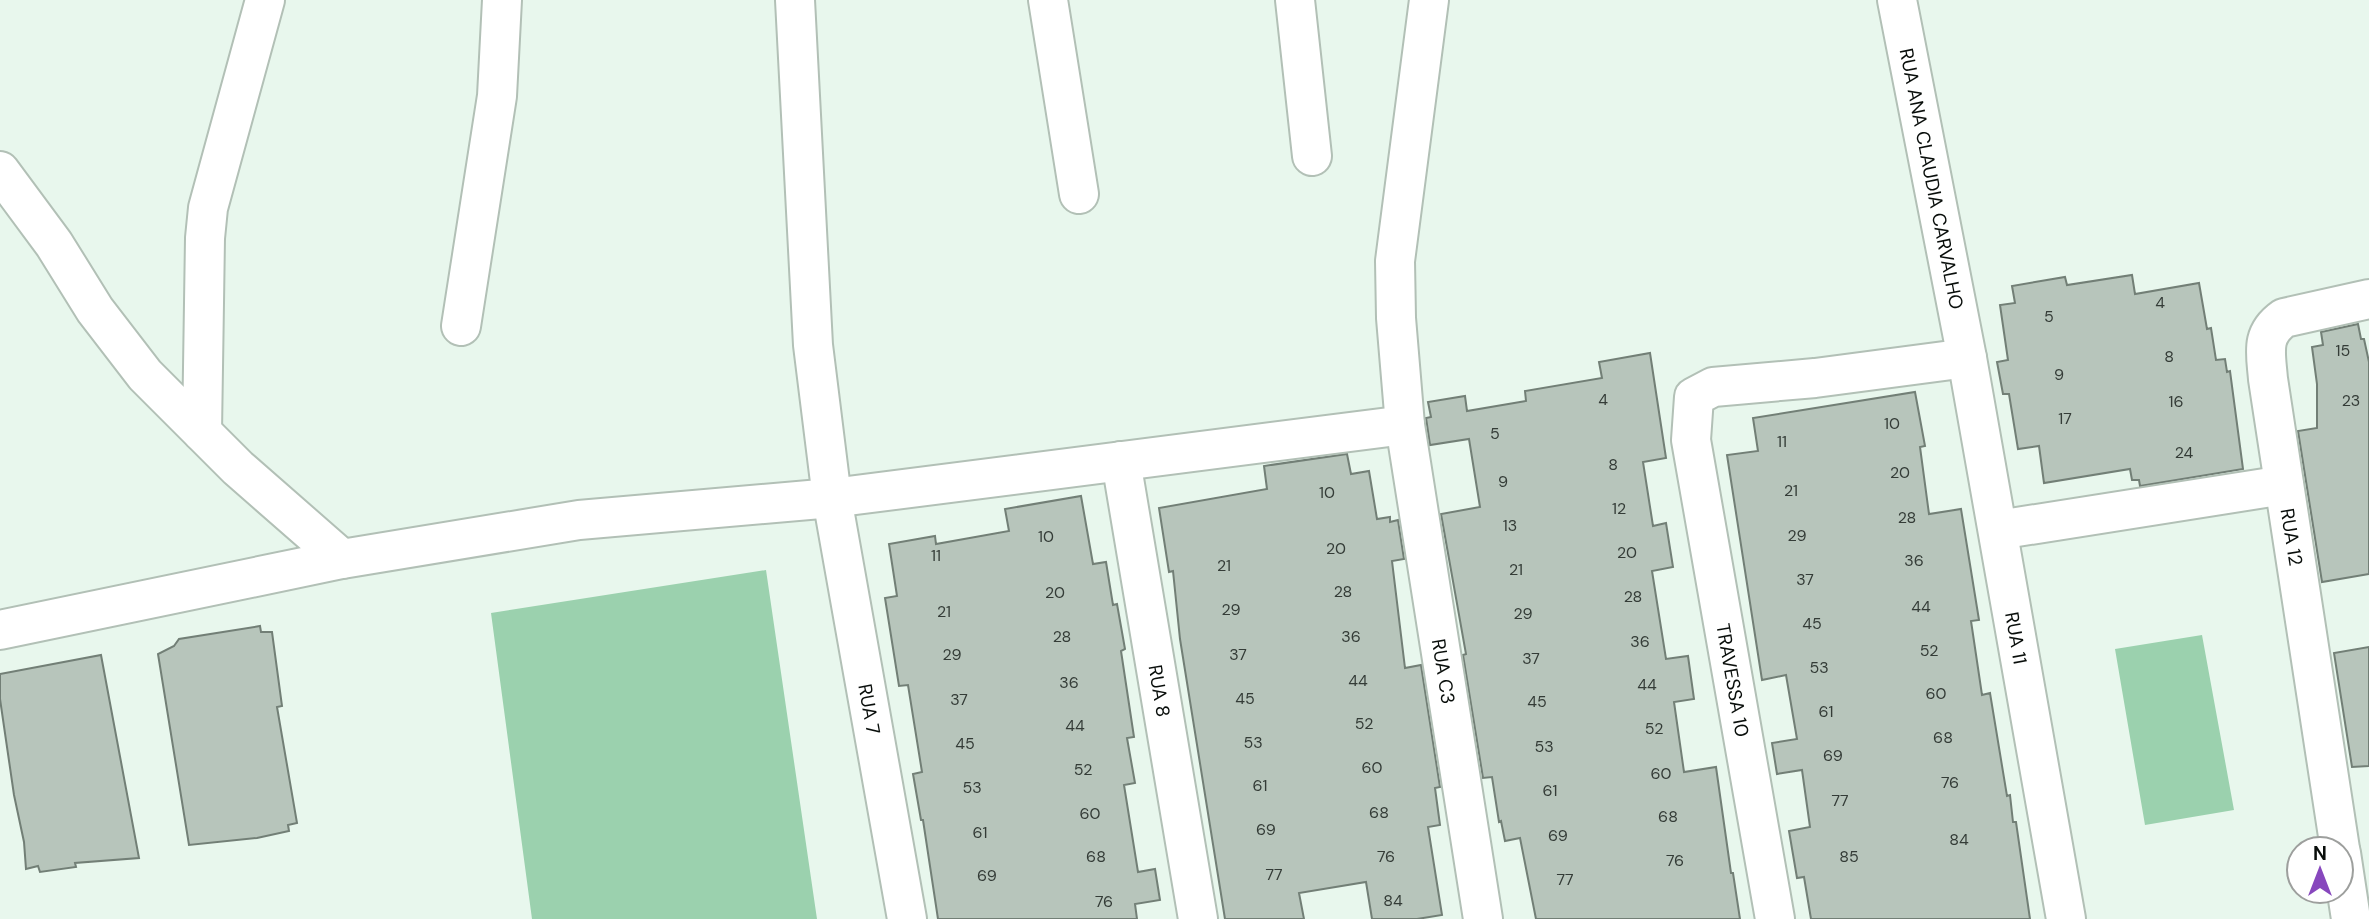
<svg xmlns="http://www.w3.org/2000/svg" width="2369" height="919" font-family="'DM Sans',sans-serif">
  <style>
    .green { fill: #9bd1ae }
    .building { fill: #b7c5bb; stroke: #727f76; stroke-width: 2 }
    .lines { fill: none; stroke-linecap: round; stroke-linejoin: round }
    .minor-casing { stroke: #b2c0b6; stroke-width: 42 }
    .minor { stroke: #fff; stroke-width: 38 }
    .labels { text-anchor: middle; stroke-width: 6; stroke-linejoin: round; paint-order: stroke }
    .number-label { font-size: 16px; fill: #343c37 }
    .street-label { font-size: 19px; fill: #090e0b; stroke: #fff }
  </style>
  <rect width="100%" height="100%" fill="#e8f7ed"/>
  <path class="green" d="M 766,570 L 817,919 L 532,919 L 491,613 Z
    M 2202,635 L 2234,810 L 2145,825 L 2115,649 Z"/>
  <path class="building" d="M 2132,275 L 2135,294 L 2199,283 L 2207,329 L 2211,328 L 2216,360 L 2225,359 L 2227,372 L 2230,371 L 2243,469 L 2140,486 L 2139,480 L 2132,480 L 2130,469 L 2044,483 L 2039,446 L 2018,449 L 2009,394 L 2003,394 L 1997,362 L 2008,360 L 2000,305 L 2015,303 L 2012,286 L 2065,277 L 2067,285 Z
    M 2358,324 L 2361,339 L 2364,339 L 2369,362 L 2369,574 L 2322,582 L 2298,431 L 2317,428 L 2317,384 L 2312,347 L 2323,345 L 2321,332 Z
    M 1650,353 L 1666,458 L 1643,462 L 1653,526 L 1666,523 L 1673,567 L 1652,571 L 1666,659 L 1688,656 L 1694,699 L 1674,702 L 1684,772 L 1716,767 L 1731,873 L 1733,873 L 1740,919 L 1536,919 L 1520,838 L 1505,841 L 1501,821 L 1499,822 L 1492,777 L 1483,778 L 1463,655 L 1466,654 L 1441,514 L 1480,507 L 1469,439 L 1430,445 L 1426,418 L 1431,417 L 1428,402 L 1465,396 L 1467,411 L 1526,401 L 1525,391 L 1602,378 L 1599,362 Z
    M 1915,392 L 1925,446 L 1920,447 L 1929,514 L 1961,509 L 1979,620 L 1971,621 L 1982,695 L 1990,693 L 2007,796 L 2010,795 L 2013,822 L 2016,822 L 2030,919 L 1811,919 L 1804,877 L 1797,878 L 1789,831 L 1810,827 L 1802,770 L 1777,774 L 1772,743 L 1797,739 L 1786,675 L 1762,680 L 1727,455 L 1758,451 L 1753,418 Z
    M 1347,454 L 1351,474 L 1369,471 L 1377,519 L 1390,517 L 1390,522 L 1398,520 L 1404,559 L 1392,561 L 1405,668 L 1421,665 L 1440,787 L 1435,788 L 1440,825 L 1428,827 L 1442,915 L 1417,919 L 1372,919 L 1366,882 L 1299,893 L 1304,919 L 1225,919 L 1180,639 L 1173,571 L 1169,572 L 1159,508 L 1267,489 L 1264,466 Z
    M 1081,496 L 1093,564 L 1106,562 L 1113,605 L 1117,604 L 1125,649 L 1121,651 L 1134,737 L 1127,738 L 1135,783 L 1124,785 L 1138,872 L 1155,869 L 1160,900 L 1135,904 L 1137,919 L 938,919 L 923,820 L 921,820 L 913,774 L 922,772 L 908,685 L 899,686 L 885,598 L 897,596 L 889,544 L 935,536 L 936,544 L 1009,531 L 1005,509 Z
    M 260,626 L 261,632 L 272,632 L 282,706 L 277,707 L 297,823 L 288,825 L 289,831 L 257,838 L 189,845 L 158,654 L 174,646 L 179,639 Z
    M 2369,647 L 2369,766 L 2352,767 L 2334,653 Z
    M 101,655 L 139,858 L 75,863 L 76,867 L 40,872 L 38,866 L 26,869 L 24,842 L 14,795 L 0,699 L 0,674 Z"/>
  <g class="lines">
    <defs>
      <g id="minor">
        <path id="s1" d="M 795,0 L 813,345 L 832,498 L 907,919"/>
        <path d="M 1048,0 L 1079,194"/>
        <path d="M 1295,0 L 1312,156"/>
        <path id="s2" d="M 1429,0 L 1395,261 L 1396,318 L 1405,425 L 1483,919"/>
        <path id="s3" d="M 1897,0 L 1967,358 L 2066,919"/>
        <path d="M 0,171 L 54,244 L 95,310 L 145,375 L 238,468 L 342,559"/>
        <path d="M 461,326 L 497,96 L 502,0"/>
        <path d="M 202,432 L 205,238 L 208,208 L 265,0"/>
        <path id="s4" d="M 1121,461 L 1198,919"/>
        <path d="M 1998,530 L 2284,485"/>
        <path d="M 0,630 L 342,559 L 579,520 L 832,498 L 1405,425"/>
        <path d="M 2340,849 L 2268,379 C 2266,353 2260,335 2284,318 L 2369,299"/>
        <path d="M 2341,853 L 2351,919"/>
        <path d="M 1775,919 L 1691,440 L 1694,397 L 1713,387 L 1815,378 L 1967,358"/>
      </g>
    </defs>
    <use href="#minor" class="minor-casing"/>
    <use href="#minor" class="minor"/>
  </g>
  <g class="labels">
    <g class="number-label">
      <text x="2160" y="308">4</text>
      <text x="2049" y="322">5</text>
      <text x="2343" y="356">15</text>
      <text x="2169" y="362">8</text>
      <text x="2059" y="380">9</text>
      <text x="1603" y="405">4</text>
      <text x="2351" y="406">23</text>
      <text x="2176" y="407">16</text>
      <text x="2065" y="424">17</text>
      <text x="1892" y="429">10</text>
      <text x="1495" y="439">5</text>
      <text x="1782" y="447">11</text>
      <text x="2184" y="458">24</text>
      <text x="1613" y="470">8</text>
      <text x="1900" y="478">20</text>
      <text x="1503" y="487">9</text>
      <text x="1791" y="496">21</text>
      <text x="1327" y="498">10</text>
      <text x="1619" y="514">12</text>
      <text x="1907" y="523">28</text>
      <text x="1510" y="531">13</text>
      <text x="1797" y="541">29</text>
      <text x="1046" y="542">10</text>
      <text x="1336" y="554">20</text>
      <text x="1627" y="558">20</text>
      <text x="936" y="561">11</text>
      <text x="1914" y="566">36</text>
      <text x="1224" y="571">21</text>
      <text x="1516" y="575">21</text>
      <text x="1805" y="585">37</text>
      <text x="1343" y="597">28</text>
      <text x="1055" y="598">20</text>
      <text x="1633" y="602">28</text>
      <text x="1921" y="612">44</text>
      <text x="1231" y="615">29</text>
      <text x="944" y="617">21</text>
      <text x="1523" y="619">29</text>
      <text x="1812" y="629">45</text>
      <text x="1062" y="642">28</text>
      <text x="1351" y="642">36</text>
      <text x="1640" y="647">36</text>
      <text x="1929" y="656">52</text>
      <text x="952" y="660">29</text>
      <text x="1238" y="660">37</text>
      <text x="1531" y="664">37</text>
      <text x="1819" y="673">53</text>
      <text x="1358" y="686">44</text>
      <text x="1069" y="688">36</text>
      <text x="1647" y="690">44</text>
      <text x="1936" y="699">60</text>
      <text x="1245" y="704">45</text>
      <text x="959" y="705">37</text>
      <text x="1537" y="707">45</text>
      <text x="1826" y="717">61</text>
      <text x="1364" y="729">52</text>
      <text x="1075" y="731">44</text>
      <text x="1654" y="734">52</text>
      <text x="1943" y="743">68</text>
      <text x="1253" y="748">53</text>
      <text x="965" y="749">45</text>
      <text x="1544" y="752">53</text>
      <text x="1833" y="761">69</text>
      <text x="1372" y="773">60</text>
      <text x="1083" y="775">52</text>
      <text x="1661" y="779">60</text>
      <text x="1950" y="788">76</text>
      <text x="1260" y="791">61</text>
      <text x="972" y="793">53</text>
      <text x="1550" y="796">61</text>
      <text x="1840" y="806">77</text>
      <text x="1379" y="818">68</text>
      <text x="1090" y="819">60</text>
      <text x="1668" y="822">68</text>
      <text x="1266" y="835">69</text>
      <text x="980" y="838">61</text>
      <text x="1558" y="841">69</text>
      <text x="1959" y="845">84</text>
      <text x="1096" y="862">68</text>
      <text x="1386" y="862">76</text>
      <text x="1849" y="862">85</text>
      <text x="1675" y="866">76</text>
      <text x="1274" y="880">77</text>
      <text x="987" y="881">69</text>
      <text x="1565" y="885">77</text>
      <text x="1393" y="906">84</text>
      <text x="1104" y="907">76</text>
    </g>
    <g class="street-label">
      <text dy="7" stroke="none"><textPath href="#s3" startOffset="182">RUA ANA CLAUDIA CARVALHO</textPath></text>
      <text transform="translate(2292 537) rotate(81)" y="7">RUA 12</text>
      <text dy="7" stroke="none"><textPath href="#s3" startOffset="649">RUA 11</textPath></text>
      <text dy="7" stroke="none"><textPath href="#s2" startOffset="677">RUA C3</textPath></text>
      <text transform="translate(1733 680) rotate(80)" y="7">TRAVESSA 10</text>
      <text dy="7" stroke="none"><textPath href="#s4" startOffset="233">RUA 8</textPath></text>
      <text dy="7" stroke="none"><textPath href="#s1" startOffset="714">RUA 7</textPath></text>
    </g>
  </g>
  <g transform="translate(2320 870)"><circle r="33" fill="#ffffff" stroke="#9d9f9d" stroke-width="2"/>
  <path d="M0-5L12 26L0 18L-12 26Z" fill="#8747bd"/>
  <text y="-10" font-size="19" font-weight="bold" text-anchor="middle" fill="#090e0b">N</text>
  </g>
</svg>
